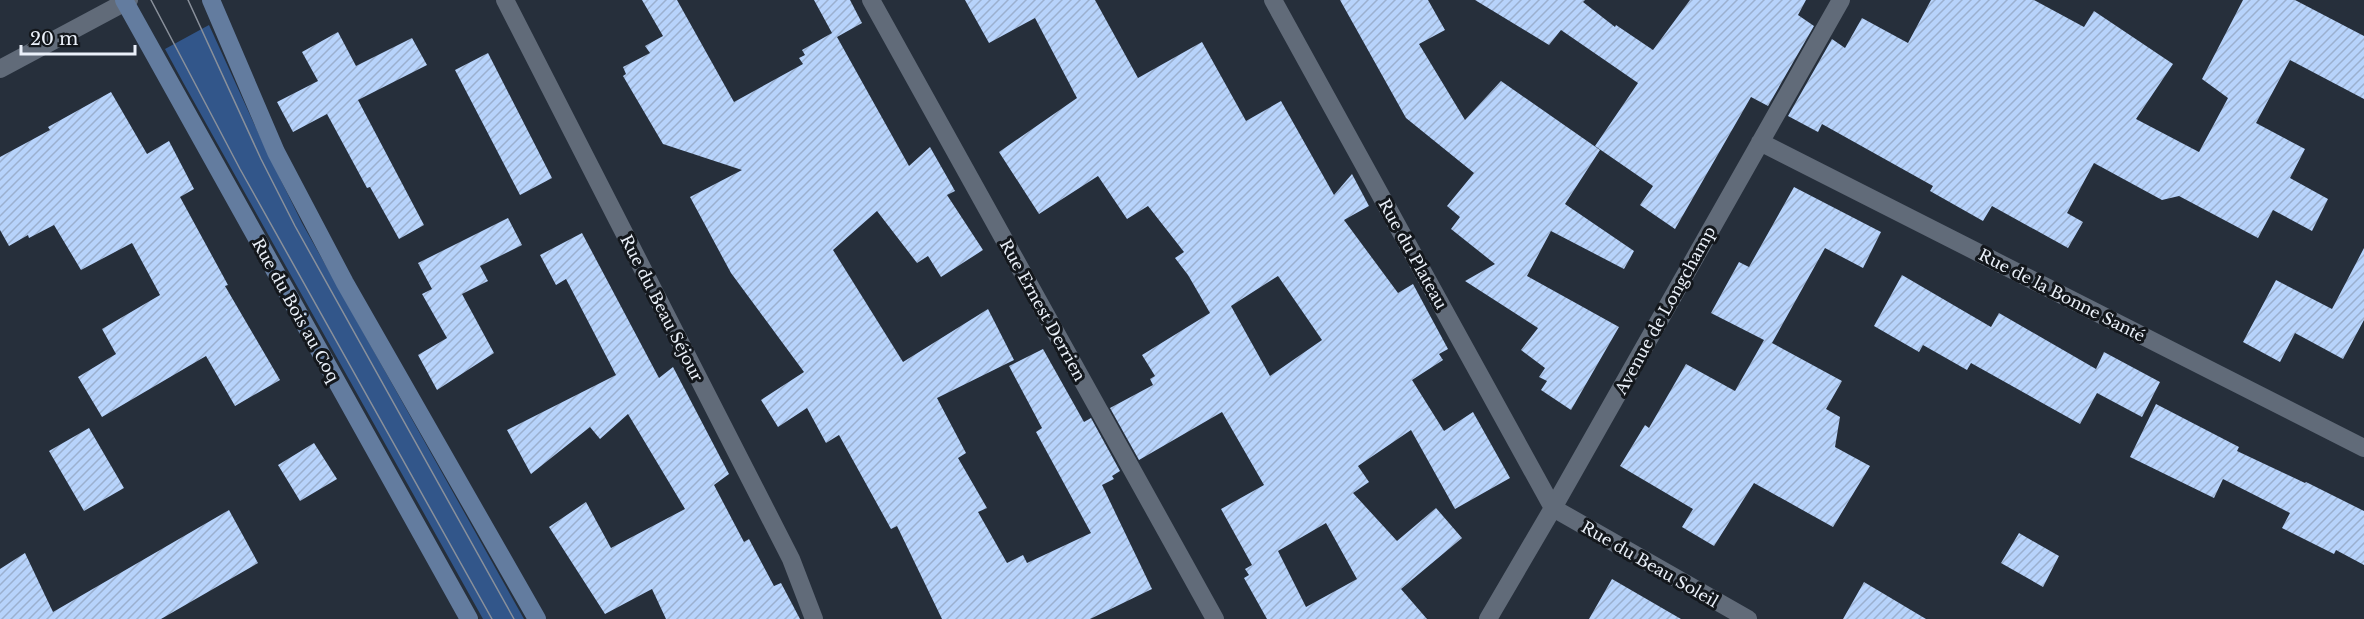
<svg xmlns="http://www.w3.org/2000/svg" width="2364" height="619" font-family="'Libre Baskerville',serif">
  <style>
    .green { fill: #32568a }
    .building { fill: url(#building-hatch); fill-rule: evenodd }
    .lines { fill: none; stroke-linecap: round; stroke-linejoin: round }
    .minor { stroke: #616b79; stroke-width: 18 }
    .secondary { stroke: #637c9f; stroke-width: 18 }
    .tram { stroke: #89909b; stroke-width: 1.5 }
    .labels { text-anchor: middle; stroke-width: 6; stroke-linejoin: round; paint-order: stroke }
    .street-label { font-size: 16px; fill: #eaf0f9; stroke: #13171c }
  </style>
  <defs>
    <pattern id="building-hatch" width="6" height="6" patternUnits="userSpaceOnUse" patternTransform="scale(1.5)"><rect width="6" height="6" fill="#b7d3fb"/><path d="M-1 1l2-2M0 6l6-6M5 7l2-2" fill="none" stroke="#9bb0cf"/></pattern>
  </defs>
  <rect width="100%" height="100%" fill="#262f3b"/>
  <path class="green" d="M 209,25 L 267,152 L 302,223 L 524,619 L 483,619 L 184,84 L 165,49 Z"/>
  <path class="building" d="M 642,0 L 677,0 L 734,102 L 803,64 L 799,58 L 805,55 L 802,50 L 832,33 L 814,0 L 850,0 L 862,23 L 837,37 L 909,166 L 930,147 L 955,191 L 947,195 L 983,250 L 941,277 L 928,256 L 917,263 L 877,211 L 833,250 L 903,362 L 988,309 L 1014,360 L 937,398 L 966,453 L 958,458 L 987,508 L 978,512 L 1007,563 L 1023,555 L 1027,563 L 1091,533 L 1036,432 L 1042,428 L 1009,366 L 1043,349 L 1084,422 L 1091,418 L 1120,471 L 1112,476 L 1114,479 L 1102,485 L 1152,589 L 1090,619 L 942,619 L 897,526 L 891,529 L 839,435 L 826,443 L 807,408 L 778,427 L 761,400 L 804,372 L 731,273 L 690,197 L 742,170 L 663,144 L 623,76 L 626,74 L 623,67 L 650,53 L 645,46 L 663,36 Z
    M 965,0 L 1095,0 L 1138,78 L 1202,42 L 1246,121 L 1281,101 L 1334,195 L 1352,174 L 1369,206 L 1344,220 L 1398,293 L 1413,284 L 1448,349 L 1439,354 L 1443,360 L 1412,380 L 1444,431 L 1473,412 L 1510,478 L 1455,509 L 1411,430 L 1358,466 L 1369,482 L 1353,493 L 1397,541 L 1436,508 L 1462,538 L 1401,589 L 1427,619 L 1267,619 L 1244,578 L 1249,575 L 1245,569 L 1252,565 L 1221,509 L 1264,485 L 1222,412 L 1139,460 L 1110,408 L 1153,385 L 1150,379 L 1155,376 L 1142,355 L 1210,313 L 1188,275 L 1175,258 L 1184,252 L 1148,206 L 1127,219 L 1098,176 L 1039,214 L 999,152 L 1077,98 L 1035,18 L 989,43 ZM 1278,276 L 1322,340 L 1270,376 L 1231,306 ZM 1326,523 L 1357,579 L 1306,607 L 1278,551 Z
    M 1340,0 L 1428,0 L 1445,30 L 1419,44 L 1465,120 L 1501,81 L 1600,150 L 1565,204 L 1634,251 L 1624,269 L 1551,231 L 1527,276 L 1619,327 L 1571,410 L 1541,390 L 1547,381 L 1539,377 L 1545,368 L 1521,350 L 1538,328 L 1465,281 L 1495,264 L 1451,229 L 1460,217 L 1447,206 L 1474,173 L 1406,118 Z
    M 1475,0 L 1585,0 L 1583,2 L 1615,27 L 1616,25 L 1653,50 L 1690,0 L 1806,0 L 1798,15 L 1814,26 L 1768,106 L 1751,97 L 1675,229 L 1640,205 L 1653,186 L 1595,146 L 1638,83 L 1561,30 L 1549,45 Z
    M 1931,0 L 2034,0 L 2084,27 L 2094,11 L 2173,64 L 2136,119 L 2199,152 L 2228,98 L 2202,79 L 2243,0 L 2295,0 L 2364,36 L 2364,99 L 2290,60 L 2256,123 L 2305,149 L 2290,178 L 2328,199 L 2312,231 L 2273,210 L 2258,238 L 2179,196 L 2162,200 L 2094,163 L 2067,213 L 2083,222 L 2068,248 L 1992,206 L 1983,221 L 1930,191 L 1933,186 L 1822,124 L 1818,132 L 1788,116 L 1832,39 L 1845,48 L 1862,18 L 1908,43 Z
    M 338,32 L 356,66 L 412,38 L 427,65 L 358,100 L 424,225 L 399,239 L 370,187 L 367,188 L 327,114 L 293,132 L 277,102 L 318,81 L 302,52 Z
    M 488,53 L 552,178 L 520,195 L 455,70 Z
    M 111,92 L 147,154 L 169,141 L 194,189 L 180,197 L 228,285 L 225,286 L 280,380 L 235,406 L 206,356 L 102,417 L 78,377 L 116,354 L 102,329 L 160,295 L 132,243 L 81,270 L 54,225 L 29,238 L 28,235 L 9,246 L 0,230 L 0,157 L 50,130 L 48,127 Z
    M 1794,187 L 1881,232 L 1863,268 L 1825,248 L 1772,343 L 1842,381 L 1826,409 L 1840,417 L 1835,447 L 1870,466 L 1833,527 L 1754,483 L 1714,546 L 1682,527 L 1693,509 L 1620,466 L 1645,425 L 1649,428 L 1686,364 L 1735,391 L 1764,340 L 1711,313 L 1739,262 L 1749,267 Z
    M 508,218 L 522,245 L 480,266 L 488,281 L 462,294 L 494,353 L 437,390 L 418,355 L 447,338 L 422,294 L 432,289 L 418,263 Z
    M 582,233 L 659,378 L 673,367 L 729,474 L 714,485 L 744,542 L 749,539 L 774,586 L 781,583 L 800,619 L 666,619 L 652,589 L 605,614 L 549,527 L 586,502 L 611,548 L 685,509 L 628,414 L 600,439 L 590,427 L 531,474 L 507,430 L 616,375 L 566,279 L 556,285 L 540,255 Z
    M 2364,248 L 2364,320 L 2343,359 L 2295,333 L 2280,362 L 2243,342 L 2276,280 L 2332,309 Z
    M 1902,275 L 1991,327 L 1999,313 L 2096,369 L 2104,352 L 2160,382 L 2142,417 L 2097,393 L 2080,424 L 1971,363 L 1967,370 L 1923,345 L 1919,352 L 1874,326 Z
    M 2156,404 L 2239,447 L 2237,451 L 2305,483 L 2306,482 L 2364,511 L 2364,565 L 2336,550 L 2334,554 L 2282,528 L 2290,513 L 2223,479 L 2214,498 L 2130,457 Z
    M 89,428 L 124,488 L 84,511 L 49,451 Z
    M 314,443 L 337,479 L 300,501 L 278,465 Z
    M 229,510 L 258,563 L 161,619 L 0,619 L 0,569 L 25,553 L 53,612 Z
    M 2019,533 L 2059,556 L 2043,587 L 2001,563 Z
    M 1612,579 L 1681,619 L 1589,619 Z
    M 1864,582 L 1926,619 L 1843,619 Z"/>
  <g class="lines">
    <path class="minor" d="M 505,0 L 791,559 L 814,619
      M 871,0 L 1215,619
      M 1273,0 L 1553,508 L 1748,619
      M 0,69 L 129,0
      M 1760,142 L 2364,448
      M 1488,619 L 1553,508 L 1841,0"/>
    <path class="secondary" d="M 124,0 L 469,619
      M 211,0 L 276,152 L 345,283 L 537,619"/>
    <path class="tram" d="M 151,0 L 240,169 L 492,619
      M 188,0 L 261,159 L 295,226 L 514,619"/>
  </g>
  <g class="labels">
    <g class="street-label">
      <text transform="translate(1413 254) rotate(61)" y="6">Rue du Plateau</text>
      <text transform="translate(2062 295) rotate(27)" y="6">Rue de la Bonne Santé</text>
      <text transform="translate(662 308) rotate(63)" y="6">Rue du Beau Séjour</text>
      <text transform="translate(296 310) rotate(61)" y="6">Rue du Bois au Coq</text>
      <text transform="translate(1043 310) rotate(61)" y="6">Rue Ernest Derrien</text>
      <text transform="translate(1665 310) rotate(-61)" y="6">Avenue de Longchamp</text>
      <text transform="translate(1650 564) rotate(30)" y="6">Rue du Beau Soleil</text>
    </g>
  </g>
  <path d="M21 45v9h114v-9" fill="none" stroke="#eaf0f9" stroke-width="3"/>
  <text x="30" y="45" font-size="18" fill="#eaf0f9" stroke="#13171c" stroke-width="4.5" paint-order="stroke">20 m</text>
</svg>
